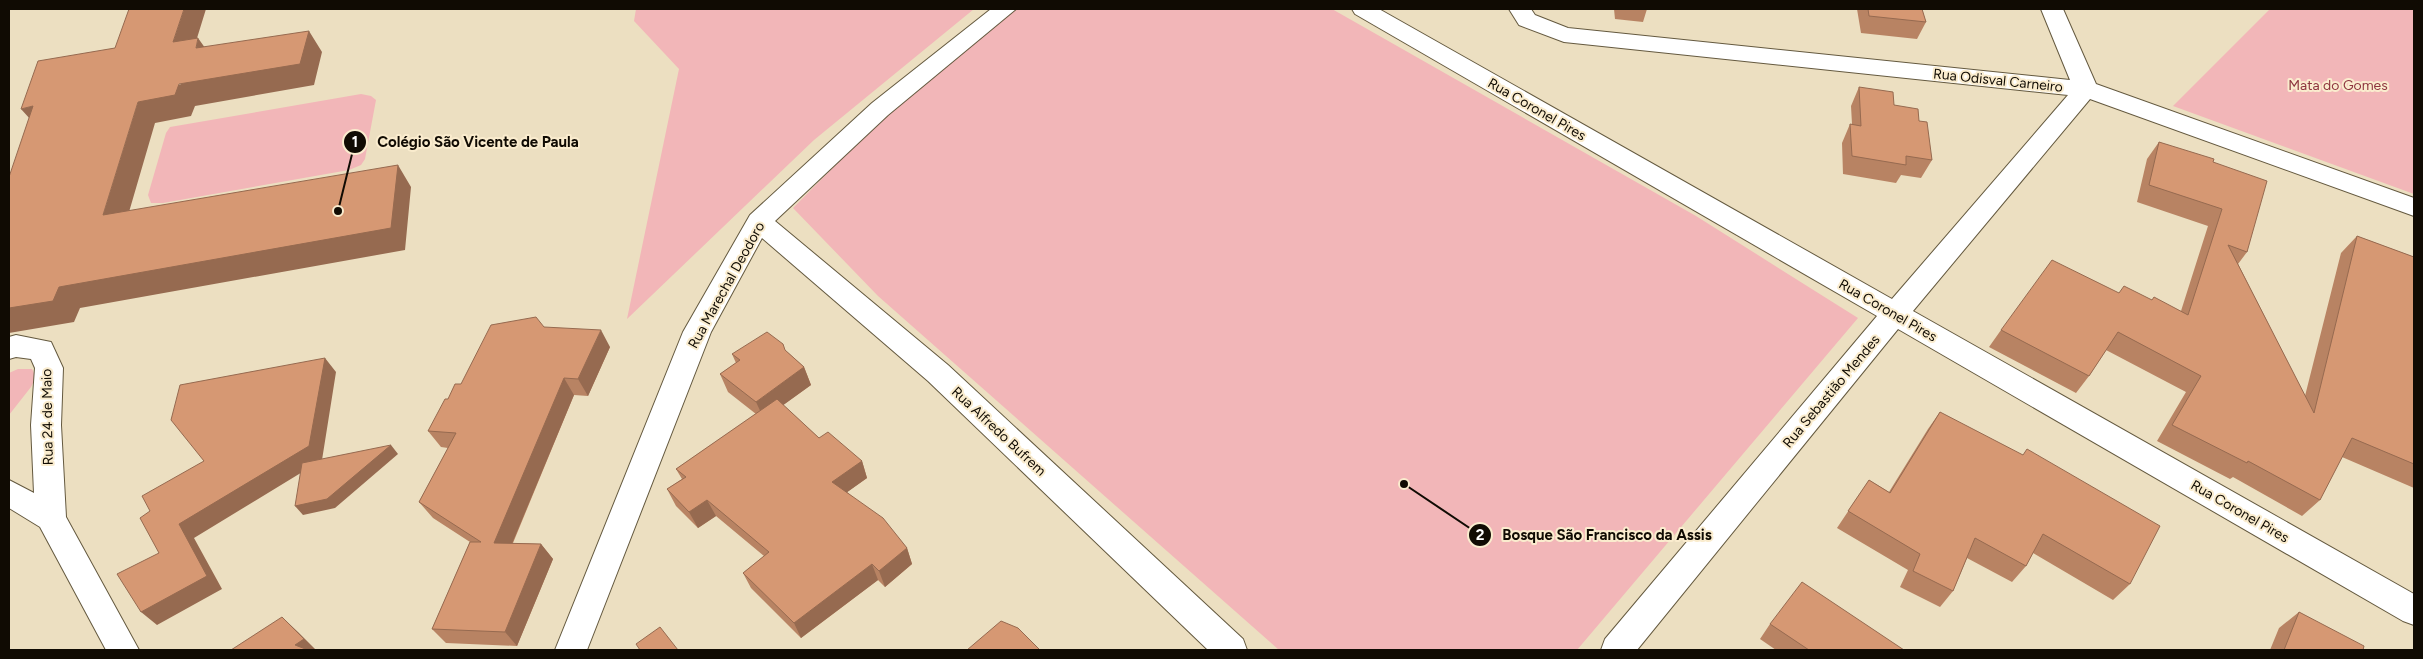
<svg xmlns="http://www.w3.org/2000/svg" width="2423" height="659" font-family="Figtree,sans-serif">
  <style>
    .green { fill: #f2b6b8 }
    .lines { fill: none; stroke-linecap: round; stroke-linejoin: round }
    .minor-casing { stroke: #64593f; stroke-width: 2 }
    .minor { fill: #fff; fill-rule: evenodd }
    .wall { fill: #b88363 }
    .shaded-wall { fill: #966a50 }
    .building { fill: #d69873; stroke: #966a50 }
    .labels { text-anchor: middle; stroke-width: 4; stroke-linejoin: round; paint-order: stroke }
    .street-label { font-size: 14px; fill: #100b03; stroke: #faecce }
    .park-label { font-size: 14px; fill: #8e353f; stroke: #faecce }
    .leader { fill: none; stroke: #100b03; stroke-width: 2 }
    .callout-dot { fill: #100b03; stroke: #faecce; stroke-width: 2 }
    .mark-label { font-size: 15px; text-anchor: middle; font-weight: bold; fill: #fff }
    .callout-label { font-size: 15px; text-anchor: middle; font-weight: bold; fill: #100b03; stroke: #faecce; stroke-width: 4; stroke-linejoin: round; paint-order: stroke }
  </style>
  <rect width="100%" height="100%" fill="#ecdfc1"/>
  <path class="green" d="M 636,9 L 974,9 L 814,140 L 627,319 L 679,69 L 634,21 Z
    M 1015,9 L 1332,9 L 1696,216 L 1858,318 L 1577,650 L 1279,650 L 878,296 L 793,208 L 887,113 Z
    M 2270,9 L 2414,9 L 2414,194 L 2173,106 Z
    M 361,94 L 371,96 L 376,100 L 365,159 L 361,165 L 349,170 L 163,203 L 151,203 L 148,195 L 166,133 L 170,127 Z
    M 18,369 L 32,369 L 36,377 L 31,387 L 9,415 L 9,373 Z"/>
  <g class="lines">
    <defs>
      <path id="minor" d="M 991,9 L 1016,9 L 888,115 L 775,221 L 948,365 L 1243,639 L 1247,650 L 1208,650 L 928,381 L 762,238 L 711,332 L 587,650 L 555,650 L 683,332 L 750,215 L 872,103 Z
        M 1352,9 L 1379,9 L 1892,299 L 2068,95 L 1564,42 L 1519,25 L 1509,9 L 1531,9 L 1535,15 L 1568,28 L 2070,80 L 2041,9 L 2063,9 L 2096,84 L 2414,198 L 2414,216 L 2090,99 L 1913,311 L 2414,594 L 2414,625 L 2403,621 L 1898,329 L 1637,650 L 1601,650 L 1605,639 L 1877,316 L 1355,14 Z
        M 16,335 L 51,342 L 63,368 L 61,425 L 66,517 L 139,650 L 106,650 L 40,527 L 9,508 L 9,480 L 34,493 L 31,425 L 35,368 L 31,359 L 16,357 L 9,359 L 9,337 Z"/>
    </defs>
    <use href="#minor" class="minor-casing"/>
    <use href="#minor" class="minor"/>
  </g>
  <path class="wall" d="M 1614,9 L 1647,9 L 1643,22 L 1615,19 Z
    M 1857,9 L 1922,9 L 1926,22 L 1917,39 L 1861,33 Z
    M 1859,87 L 1894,105 L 1919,121 L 1932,160 L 1921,178 L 1901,175 L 1896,183 L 1843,174 L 1842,143 L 1850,124 L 1852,124 L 1851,106 Z
    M 2159,142 L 2213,162 L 2247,252 L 2238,264 L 2305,396 L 2341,253 L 2357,236 L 2414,257 L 2414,488 L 2342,457 L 2320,500 L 2302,516 L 2233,477 L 2230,479 L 2157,441 L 2186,392 L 2106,350 L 2089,376 L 2076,393 L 1989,347 L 2001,330 L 2119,293 L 2151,300 L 2181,311 L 2208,226 L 2137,202 L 2147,159 Z
    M 544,327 L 610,347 L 588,396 L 574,395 L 513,543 L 541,544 L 553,559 L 517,646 L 446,643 L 432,629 L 470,542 L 433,518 L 419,502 L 448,448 L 441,447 L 428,431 L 448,399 L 461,384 Z
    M 785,350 L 804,367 L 811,385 L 783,405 L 819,438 L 862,461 L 867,478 L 847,492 L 907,548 L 912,564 L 885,587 L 878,580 L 801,638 L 751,588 L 743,573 L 764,556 L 716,516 L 698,528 L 676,506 L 667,489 L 682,479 L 676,469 L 756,414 L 728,392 L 720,374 L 736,363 L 732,354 Z
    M 1940,412 L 2130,584 L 2113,600 L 2033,553 L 2026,566 L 2012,582 L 1967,558 L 1953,591 L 1940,607 L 1900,587 L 1908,570 L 1837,528 L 1869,480 L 1889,492 L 1928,429 Z
    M 2299,612 L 2363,650 L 2270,650 L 2279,628 Z
    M 1770,624 L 1904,650 L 1776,650 L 1760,639 Z"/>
  <path class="shaded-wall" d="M 184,9 L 206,9 L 189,64 L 173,42 Z
    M 309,31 L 322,52 L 314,85 L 195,106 L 191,116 L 155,123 L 122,236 L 103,215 L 138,102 Z
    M 198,38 L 213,59 L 196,48 Z
    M 33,106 L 40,130 L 21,109 Z
    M 398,165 L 411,187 L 405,250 L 80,308 L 74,322 L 9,333 L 9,308 L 59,287 Z
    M 601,330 L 610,347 L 588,396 L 578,379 Z
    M 325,358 L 336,372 L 322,460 L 194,538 L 222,589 L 157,625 L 141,612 L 179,524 Z
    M 804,367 L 811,385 L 764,419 L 756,402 Z
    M 564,378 L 574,395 L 506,558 L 494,543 Z
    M 391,445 L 398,454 L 335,508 L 303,515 L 295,506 Z
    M 862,461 L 867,478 L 839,498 L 832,482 Z
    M 707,500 L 716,516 L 698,528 L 689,512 Z
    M 541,544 L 553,559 L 517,646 L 505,632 Z
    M 907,548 L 912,564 L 885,587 L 879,571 Z
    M 872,564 L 878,580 L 801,638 L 794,623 Z
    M 282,617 L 298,632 L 316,650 L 301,650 L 295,645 Z"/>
  <path class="building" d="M 129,9 L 184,9 L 173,42 L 198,38 L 196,48 L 309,31 L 300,64 L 179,84 L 175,95 L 138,102 L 103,215 L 398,165 L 391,228 L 59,287 L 53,301 L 9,308 L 9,177 L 33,106 L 21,109 L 38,61 L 115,48 Z
    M 1868,9 L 1922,9 L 1926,22 L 1869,16 Z
    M 1859,87 L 1893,92 L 1894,105 L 1918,109 L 1919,121 L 1927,122 L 1932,160 L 1906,156 L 1906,165 L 1852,156 L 1850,124 L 1861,126 Z
    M 2159,142 L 2214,159 L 2213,162 L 2267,181 L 2247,252 L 2228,245 L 2314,413 L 2357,236 L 2414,257 L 2414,464 L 2352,438 L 2320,500 L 2248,461 L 2247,463 L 2172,425 L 2201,376 L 2118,332 L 2089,376 L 2001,330 L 2052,260 L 2119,293 L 2124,286 L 2152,300 L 2154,297 L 2188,315 L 2222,209 L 2149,185 Z
    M 536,317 L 544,327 L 601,330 L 578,379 L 564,378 L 494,543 L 541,544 L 505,632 L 432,629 L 470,542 L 481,542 L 419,502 L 456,433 L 428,431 L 445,399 L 448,399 L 455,384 L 461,384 L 491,325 Z
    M 767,332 L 783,344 L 785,350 L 804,367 L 756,402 L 720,374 L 740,360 L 732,354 Z
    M 325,358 L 309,446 L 179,524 L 207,576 L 141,612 L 117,574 L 159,553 L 140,518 L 150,511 L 142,496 L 204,461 L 171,420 L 180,385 Z
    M 777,399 L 819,438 L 828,432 L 862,461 L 832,482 L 883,518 L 907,548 L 879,571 L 872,564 L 794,623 L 743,573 L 769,552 L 707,500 L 689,512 L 667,489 L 686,477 L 676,469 Z
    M 1940,412 L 2023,455 L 2027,449 L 2160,526 L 2130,584 L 2043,534 L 2026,566 L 1975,538 L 1953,591 L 1913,571 L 1920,554 L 1848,511 L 1869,480 L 1890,493 Z
    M 391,445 L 327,499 L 295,506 L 302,463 Z
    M 1802,582 L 1904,650 L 1809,650 L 1770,624 Z
    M 2299,612 L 2364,646 L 2363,650 L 2284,650 Z
    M 282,617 L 304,639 L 295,645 L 308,650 L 231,650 Z
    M 1001,621 L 1018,628 L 1040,650 L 967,650 Z
    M 660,627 L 678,650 L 640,650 L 636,644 Z"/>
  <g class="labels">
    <g class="street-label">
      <text transform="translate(1998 80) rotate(6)" y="5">Rua Odisval Carneiro</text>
      <text transform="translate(1537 109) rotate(30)" y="5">Rua Coronel Pires</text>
      <text transform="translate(726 285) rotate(-61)" y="5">Rua Marechal Deodoro</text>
      <text transform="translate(1888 310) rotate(30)" y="5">Rua Coronel Pires</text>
      <text transform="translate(1831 391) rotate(-50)" y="5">Rua Sebastião Mendes</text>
      <text transform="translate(47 417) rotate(-91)" y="5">Rua 24 de Maio</text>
      <text transform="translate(999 431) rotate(43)" y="5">Rua Alfredo Bufrem</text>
      <text transform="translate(2240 511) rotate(30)" y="5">Rua Coronel Pires</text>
    </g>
    <g class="park-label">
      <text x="2338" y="90">Mata do Gomes</text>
    </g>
  </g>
  <path class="leader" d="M338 211L355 142M1404 484L1480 535"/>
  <g class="callout-dot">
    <circle cx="338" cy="211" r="5"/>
    <circle cx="1404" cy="484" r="5"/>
    <circle cx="355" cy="142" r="12"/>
    <circle cx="1480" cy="535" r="12"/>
  </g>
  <g class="mark-label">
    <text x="355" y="147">1</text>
    <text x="1480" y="540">2</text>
  </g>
  <g class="callout-label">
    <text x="478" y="147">Colégio São Vicente de Paula</text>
    <text x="1607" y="540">Bosque São Francisco da Assis</text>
  </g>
  <rect width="2423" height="659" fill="none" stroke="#100b03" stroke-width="20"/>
</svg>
